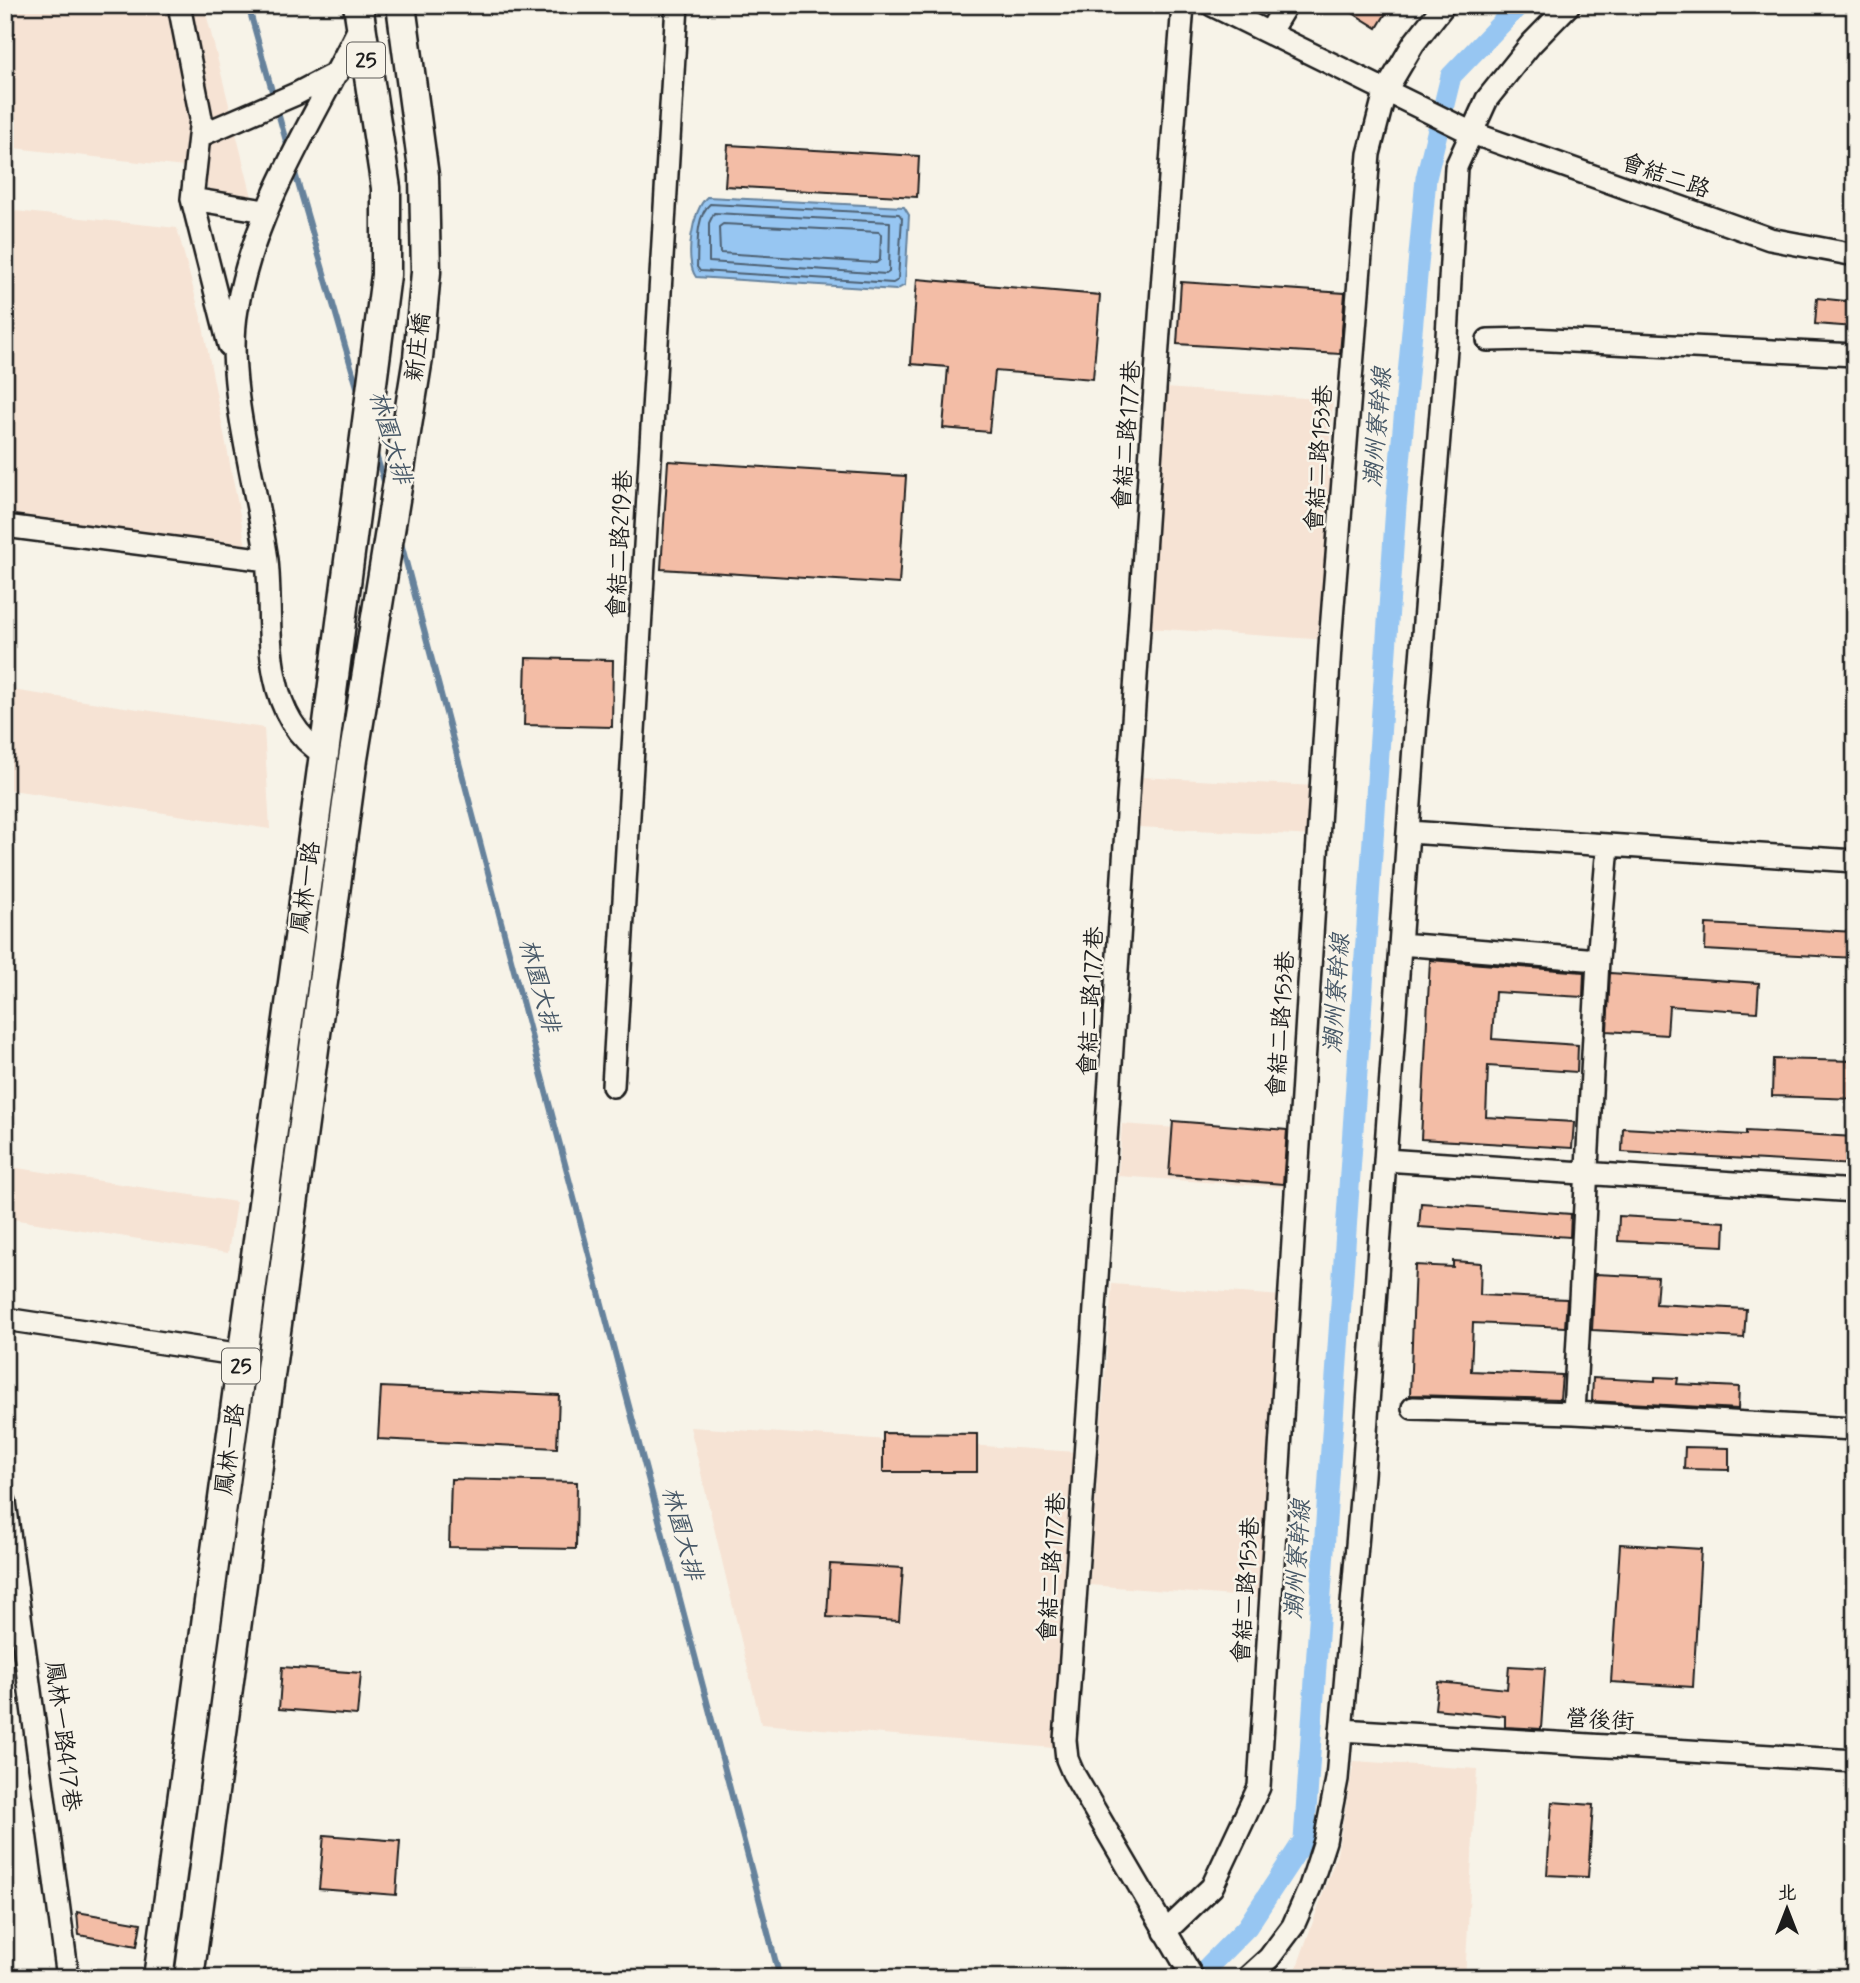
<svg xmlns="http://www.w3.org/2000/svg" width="1860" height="1983" font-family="Mynerve,'LXGW WenKai TC',sans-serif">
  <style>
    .built { fill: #f6e3d4 }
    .water { fill: #97c6f2; stroke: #66829c; stroke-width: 2 }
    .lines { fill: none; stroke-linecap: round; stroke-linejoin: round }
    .shore { stroke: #4d6072; stroke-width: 2 }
    .stream { stroke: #66829c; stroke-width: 6 }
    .canal { stroke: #97c6f2; stroke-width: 21 }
    .building { fill: #f3bda6; stroke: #1c1c1c; stroke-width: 2 }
    .minor-casing { stroke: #1c1c1c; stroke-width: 26 }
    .major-casing { stroke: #1c1c1c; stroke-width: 33 }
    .minor { stroke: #f7f3e8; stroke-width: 21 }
    .major { stroke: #f7f3e8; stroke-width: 28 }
    .labels { text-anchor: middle; stroke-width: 5; stroke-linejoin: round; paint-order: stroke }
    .shield { fill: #f7f3e8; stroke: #5e5c59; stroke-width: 2 }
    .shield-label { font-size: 21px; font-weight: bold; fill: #1c1c1c }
    .street-label { font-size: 23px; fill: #1c1c1c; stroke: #f7f3e8 }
    .water-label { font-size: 24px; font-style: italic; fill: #475867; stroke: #f7f3e8 }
  </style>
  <rect width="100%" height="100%" fill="#f7f3e8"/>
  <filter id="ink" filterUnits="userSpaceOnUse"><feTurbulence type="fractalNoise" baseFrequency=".0143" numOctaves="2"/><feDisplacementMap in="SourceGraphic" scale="14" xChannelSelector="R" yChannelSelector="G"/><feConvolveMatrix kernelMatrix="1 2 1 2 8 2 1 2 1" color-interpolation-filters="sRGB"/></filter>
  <g filter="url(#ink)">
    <path class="built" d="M 5,5 L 204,5 L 253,201 L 213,204 L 202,169 L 5,147 Z
      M 5,210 L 177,228 L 202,321 L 249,561 L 5,527 Z
      M 1165,388 L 1333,400 L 1327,476 L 1340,478 L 1329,640 L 1148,628 Z
      M 5,689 L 264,728 L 270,829 L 5,789 Z
      M 1140,777 L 1316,786 L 1314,836 L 1138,827 Z
      M 1122,1124 L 1295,1137 L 1291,1188 L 1118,1176 Z
      M 5,1166 L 236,1202 L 228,1253 L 5,1218 Z
      M 1112,1284 L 1282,1296 L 1260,1598 L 1089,1585 Z
      M 690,1427 L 1077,1452 L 1054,1748 L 761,1724 Z
      M 1354,1761 L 1477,1769 L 1465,1978 L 1293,1978 L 1337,1854 Z"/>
    <path class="water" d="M 707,197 L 904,207 L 909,215 L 905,285 L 896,290 L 696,277 C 684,261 692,210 707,197 Z"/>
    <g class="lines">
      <path class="shore" d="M 710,204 L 899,214 L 902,218 L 898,280 L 893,283 L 700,271 L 697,267 C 698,249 695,216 710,204 Z
        M 714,213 L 890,222 L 889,272 L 886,274 L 709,262 L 709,223 Z
        M 723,224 L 879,232 L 881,235 L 880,260 L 876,263 L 720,253 L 719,227 Z"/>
      <path class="stream" d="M 248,5 L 289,152
        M 293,166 L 359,394
        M 375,451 L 386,488
        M 400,539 L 780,1978"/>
      <path class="canal" d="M 1197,1978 L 1247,1927 L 1304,1840 L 1396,506 L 1426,178 L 1451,76 L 1519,5"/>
    </g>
    <path class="building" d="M 1340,5 L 1391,5 L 1377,28 Z
      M 728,145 L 919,156 L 917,197 L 725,186 Z
      M 917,279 L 1100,295 L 1093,379 L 995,371 L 989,432 L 943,428 L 948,367 L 911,364 Z
      M 1181,282 L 1345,293 L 1340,354 L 1177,344 Z
      M 1817,298 L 1855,302 L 1855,327 L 1815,324 Z
      M 668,461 L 906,476 L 899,584 L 661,569 Z
      M 526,658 L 613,660 L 612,727 L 524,725 Z
      M 1706,924 L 1855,932 L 1855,958 L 1705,950 Z
      M 1430,960 L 1584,972 L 1583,997 L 1495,992 L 1492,1039 L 1578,1045 L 1577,1072 L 1488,1066 L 1486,1117 L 1574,1122 L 1572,1148 L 1421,1139 Z
      M 1610,973 L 1759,983 L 1757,1012 L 1669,1006 L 1667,1035 L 1607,1031 Z
      M 1773,1059 L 1855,1061 L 1855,1099 L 1772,1096 Z
      M 1173,1121 L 1287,1130 L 1283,1184 L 1169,1175 Z
      M 1623,1128 L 1746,1135 L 1746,1131 L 1855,1137 L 1855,1165 L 1622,1152 Z
      M 1421,1203 L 1571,1214 L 1570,1237 L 1419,1227 Z
      M 1619,1216 L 1725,1222 L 1724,1246 L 1618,1241 Z
      M 1453,1261 L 1481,1263 L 1480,1295 L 1567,1299 L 1565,1327 L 1473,1323 L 1471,1371 L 1562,1375 L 1560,1399 L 1410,1395 L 1415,1265 L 1453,1267 Z
      M 1595,1274 L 1658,1277 L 1656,1304 L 1746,1309 L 1744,1338 L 1592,1330 Z
      M 1655,1377 L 1678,1378 L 1677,1384 L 1739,1387 L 1738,1409 L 1592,1401 L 1593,1378 L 1655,1381 Z
      M 381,1387 L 559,1395 L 557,1448 L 378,1439 Z
      M 883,1433 L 977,1434 L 977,1472 L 883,1472 Z
      M 1685,1447 L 1729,1448 L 1729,1470 L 1684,1469 Z
      M 451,1479 L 577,1482 L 576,1549 L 449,1547 Z
      M 1620,1544 L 1701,1549 L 1693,1687 L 1611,1682 Z
      M 830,1564 L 903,1568 L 899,1621 L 827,1617 Z
      M 1509,1666 L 1545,1668 L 1541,1729 L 1505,1727 L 1505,1716 L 1435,1709 L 1438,1682 L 1507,1689 Z
      M 282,1667 L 361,1673 L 357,1715 L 279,1709 Z
      M 1552,1802 L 1593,1805 L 1588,1877 L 1547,1875 Z
      M 324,1835 L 400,1841 L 396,1895 L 319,1889 Z
      M 77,1912 L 141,1923 L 137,1946 L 79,1935 Z"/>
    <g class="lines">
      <defs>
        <path id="minor" d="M 179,5 L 201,118 L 192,199 L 229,345
          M 1183,5 C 1138,583 1108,1162 1065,1740 L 1067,1759 L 1073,1773 L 1193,1978
          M 1212,5 L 1472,133 L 1770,239 L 1855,255
          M 1269,33 L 1286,5
          M 199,136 L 296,94 L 338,72
          M 192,199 L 265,211
          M 1488,340 L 1531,339 L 1855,355
          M 5,526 L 267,560
          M 324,754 C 296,738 281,708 275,677 C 267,639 271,598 267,560 C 257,486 224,381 237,309 C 255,206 316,117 361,24
          M 1408,832 L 1855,861
          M 1400,944 L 1598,960
          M 613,1086 L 677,5
          M 1385,1160 L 1855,1191
          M 5,1319 L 242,1355
          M 1413,1408 L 1574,1413 L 1854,1429 L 1855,1424
          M 1574,1413 L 1598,960 L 1608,846
          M 5,1502 L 68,1978
          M 1341,1730 L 1855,1761
          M 1165,1932 L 1212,1887 L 1259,1787 L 1331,631 L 1369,154 L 1385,92 L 1414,43 L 1444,5
          M 1247,1978 L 1269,1958 L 1293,1926 L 1310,1887 L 1325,1841 L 1337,1779 L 1363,1475 L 1414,746 L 1447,337 L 1456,167 L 1487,99 L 1531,44 L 1569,5"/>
        <path id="major" d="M 158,1978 L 324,754 L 386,275 L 386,188 L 358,5
          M 189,1978 L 353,759 L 418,358 L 426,272 L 424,176 L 401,5"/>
      </defs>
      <use href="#minor" class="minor-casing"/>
      <use href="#major" class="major-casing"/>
      <use href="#minor" class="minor"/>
      <use href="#major" class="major"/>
    </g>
  </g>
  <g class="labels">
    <g class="shield">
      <rect x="347" y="42.5" width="38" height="35" rx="5"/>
      <rect x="222" y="1348.5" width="38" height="35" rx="5"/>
    </g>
    <g class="shield-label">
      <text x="366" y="67">25</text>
      <text x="241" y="1373">25</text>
    </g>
    <g class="street-label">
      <text transform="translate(1666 175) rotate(19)" y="8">會結二路</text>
      <text transform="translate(417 347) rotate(-83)" y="8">新庄橋</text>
      <text transform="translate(1126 435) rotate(-86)" y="8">會結二路177巷</text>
      <text transform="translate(1318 458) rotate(-86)" y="8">會結二路153巷</text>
      <text transform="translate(619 544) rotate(-87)" y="8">會結二路219巷</text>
      <text transform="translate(305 887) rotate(-82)" y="8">鳳林一路</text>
      <text transform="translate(1090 1001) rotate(-87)" y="8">會結二路177巷</text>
      <text transform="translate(1280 1024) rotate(-86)" y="8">會結二路153巷</text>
      <text transform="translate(229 1449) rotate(-82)" y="8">鳳林一路</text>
      <text transform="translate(1051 1567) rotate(-86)" y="8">會結二路177巷</text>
      <text transform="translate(1245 1590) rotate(-86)" y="8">會結二路153巷</text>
      <text transform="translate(1600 1719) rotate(3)" y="8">營後街</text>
      <text transform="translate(64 1736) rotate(83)" y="8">鳳林一路417巷</text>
    </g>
    <g class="water-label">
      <text transform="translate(1377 427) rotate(-85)" y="8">潮州寮幹線</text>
      <text transform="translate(391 437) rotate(74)" y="8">林園大排</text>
      <text transform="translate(540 985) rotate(75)" y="8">林園大排</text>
      <text transform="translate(1336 993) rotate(-86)" y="8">潮州寮幹線</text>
      <text transform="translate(683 1533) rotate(75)" y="8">林園大排</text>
      <text transform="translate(1297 1559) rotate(-86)" y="8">潮州寮幹線</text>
    </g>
  </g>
  <rect width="1860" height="1983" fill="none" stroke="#f7f3e8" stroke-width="28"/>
  <rect x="14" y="14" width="1832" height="1955" fill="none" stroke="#1c1c1c" stroke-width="2.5" filter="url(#ink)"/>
  <g transform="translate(1787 1909)" stroke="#f7f3e8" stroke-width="5" paint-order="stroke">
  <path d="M0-5L12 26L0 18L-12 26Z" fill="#1c1c1c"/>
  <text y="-10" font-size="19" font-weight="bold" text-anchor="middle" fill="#1c1c1c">北</text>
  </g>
</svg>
